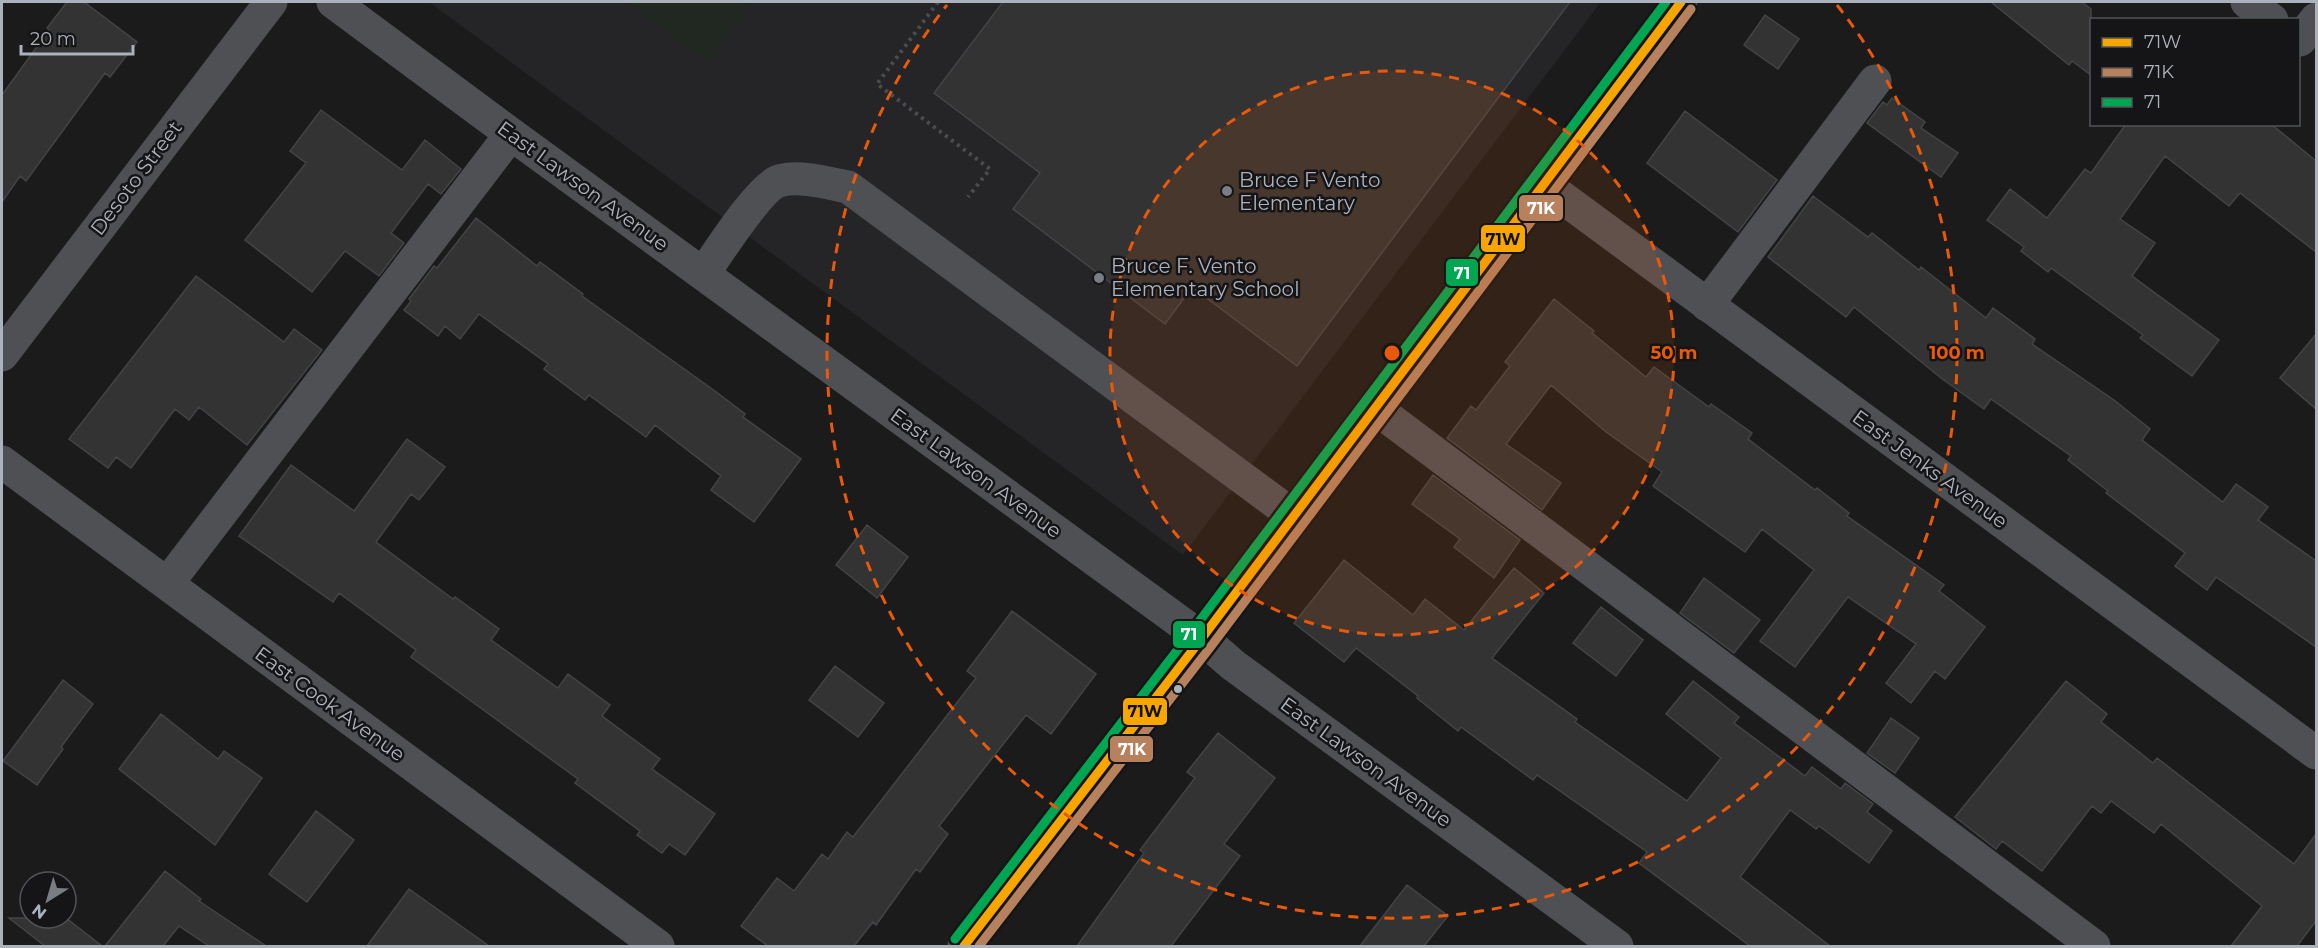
<svg xmlns="http://www.w3.org/2000/svg" width="2318" height="948" font-family="Montserrat,sans-serif">
  <style>
    .built { fill: #252527 }
    .green { fill: #202821 }
    .building { fill: #333; stroke: #434447; stroke-width: 1.5 }
    .lines { fill: none; stroke-linecap: round; stroke-linejoin: round }
    .path { stroke: #4b4c4f; stroke-width: 4; stroke-dasharray: 3 4.5; stroke-linecap: butt }
    .minor { stroke: #4f5054; stroke-width: 33 }
    .bus-1-casing { stroke: #151517; stroke-width: 14 }
    .bus-2-casing { stroke: #151517; stroke-width: 14 }
    .bus-3-casing { stroke: #151517; stroke-width: 14 }
    .bus-1 { stroke: #f7a600; stroke-width: 9 }
    .bus-2 { stroke: #b6815c; stroke-width: 9 }
    .bus-3 { stroke: #00a651; stroke-width: 9 }
    .ring { fill: none; stroke: #e8590c; stroke-width: 3; stroke-dasharray: 10 8 }
    .poi-dot { fill: #797d84; stroke: #151517; stroke-width: 2 }
    .bus-dot { fill: #acb2bc; stroke: #151517; stroke-width: 2 }
    .labels { text-anchor: middle; stroke-width: 5; stroke-linejoin: round; paint-order: stroke }
    .street-label { font-size: 20px; fill: #acb2bc; stroke: #151517 }
    .poi-label { font-size: 20px; fill: #acb2bc; stroke: #151517; text-anchor: start }
    .centre { fill: #e8590c; stroke: #151517; stroke-width: 3 }
    .ring-label { font-size: 18px; text-anchor: middle; font-weight: bold; fill: #e8590c; stroke: #151517; stroke-width: 5; stroke-linejoin: round; paint-order: stroke }
    .line-badge { stroke: #151517; stroke-width: 2 }
    .badge-label { font-size: 16px; text-anchor: middle; font-weight: bold; fill: #fff }
    .pale-badge-label { font-size: 16px; text-anchor: middle; font-weight: bold; fill: #111 }
  </style>
  <rect width="100%" height="100%" fill="#1b1b1b"/>
  <path class="built" d="M 429,2 L 1601,2 L 1183,555 Z"/>
  <path class="green" d="M 628,2 L 753,2 L 707,62 Z"/>
  <path class="building" d="M 67,2 L 84,2 L 137,42 L 110,77 L 105,73 L 26,181 L 20,176 L 2,202 L 2,95 L 49,30 L 47,28 Z
    M 1003,2 L 1570,2 L 1297,366 L 1192,287 L 1165,324 L 1013,209 L 1040,173 L 934,93 Z
    M 1991,2 L 2082,2 L 2091,9 L 2091,75 L 2072,61 L 2069,65 Z
    M 1765,15 L 1799,39 L 1778,69 L 1744,45 Z
    M 1892,98 L 1925,122 L 1921,128 L 1958,153 L 1941,177 L 1867,123 L 1883,102 L 1887,105 Z
    M 321,110 L 402,170 L 425,140 L 461,169 L 441,194 L 428,184 L 391,233 L 404,243 L 379,276 L 345,251 L 312,292 L 245,240 L 306,163 L 290,151 Z
    M 1685,111 L 1777,180 L 1738,232 L 1647,163 Z
    M 2126,124 L 2271,124 L 2316,161 L 2316,252 L 2240,193 L 2229,206 L 2165,156 L 2120,219 L 2155,243 L 2132,276 L 2219,340 L 2192,376 L 2140,338 L 2143,335 L 2051,268 L 2048,272 L 2021,251 L 2024,247 L 1987,220 L 2010,189 L 2047,218 L 2085,169 L 2091,173 Z
    M 1813,196 L 1868,237 L 1872,233 L 1919,270 L 1921,267 L 1986,318 L 1993,308 L 2035,339 L 2032,344 L 2114,400 L 2150,429 L 2142,440 L 2223,502 L 2236,484 L 2268,507 L 2258,520 L 2316,561 L 2316,647 L 2216,577 L 2207,590 L 2175,566 L 2185,553 L 2106,493 L 2108,491 L 2068,460 L 2071,456 L 1991,399 L 1984,409 L 1941,378 L 1854,307 L 1846,317 L 1768,257 Z
    M 476,218 L 537,266 L 540,262 L 583,294 L 582,296 L 715,391 L 745,414 L 743,417 L 801,459 L 754,522 L 711,490 L 721,476 L 655,425 L 646,437 L 589,395 L 585,400 L 544,369 L 548,364 L 479,314 L 460,339 L 445,326 L 438,336 L 404,310 L 411,301 L 409,299 L 434,266 L 437,268 Z
    M 196,276 L 284,342 L 294,329 L 322,350 L 247,445 L 199,407 L 189,420 L 175,409 L 131,468 L 116,457 L 108,468 L 69,439 Z
    M 1554,299 L 1594,331 L 1592,333 L 1646,377 L 1654,367 L 1709,407 L 1711,404 L 1752,433 L 1748,439 L 1815,490 L 1817,488 L 1849,513 L 1847,516 L 1944,585 L 1939,591 L 1985,627 L 1945,679 L 1935,671 L 1911,703 L 1886,683 L 1916,644 L 1848,597 L 1795,667 L 1760,641 L 1814,570 L 1762,529 L 1745,552 L 1653,486 L 1662,472 L 1606,432 L 1551,385 L 1506,444 L 1561,483 L 1542,510 L 1447,438 L 1471,406 L 1476,410 L 1510,366 L 1505,362 Z
    M 2316,334 L 2316,409 L 2280,378 Z
    M 407,439 L 445,467 L 419,500 L 411,494 L 376,542 L 453,599 L 455,597 L 499,629 L 491,640 L 558,688 L 568,674 L 610,705 L 602,716 L 660,759 L 652,769 L 715,814 L 685,855 L 669,844 L 662,853 L 637,835 L 640,831 L 575,783 L 578,779 L 411,657 L 416,650 L 339,593 L 333,602 L 239,536 L 291,465 L 354,511 Z
    M 1433,475 L 1520,540 L 1494,578 L 1454,547 L 1460,539 L 1412,504 Z
    M 867,525 L 908,557 L 877,598 L 836,565 Z
    M 1344,560 L 1413,615 L 1425,599 L 1464,630 L 1514,568 L 1544,593 L 1492,658 L 1577,719 L 1575,722 L 1687,801 L 1721,758 L 1666,714 L 1693,681 L 1739,717 L 1734,723 L 1805,776 L 1812,767 L 1841,789 L 1845,783 L 1873,804 L 1867,812 L 1892,831 L 1869,863 L 1819,826 L 1816,829 L 1790,810 L 1740,877 L 1830,946 L 1750,946 L 1639,863 L 1647,852 L 1537,775 L 1533,780 L 1461,727 L 1458,731 L 1417,698 L 1418,696 L 1356,648 L 1344,662 L 1294,623 Z
    M 1704,578 L 1760,620 L 1734,653 L 1680,613 Z
    M 1601,607 L 1643,640 L 1616,676 L 1573,643 Z
    M 1012,611 L 1096,674 L 1051,734 L 1026,715 L 939,826 L 948,834 L 920,872 L 916,869 L 876,925 L 873,922 L 854,946 L 768,946 L 741,926 L 777,878 L 794,891 L 822,854 L 828,859 L 847,832 L 853,837 L 976,678 L 967,671 Z
    M 835,666 L 884,703 L 858,737 L 809,700 Z
    M 63,680 L 93,704 L 61,747 L 63,749 L 37,785 L 3,761 Z
    M 2066,681 L 2107,714 L 2101,722 L 2153,763 L 2157,758 L 2294,864 L 2316,834 L 2316,921 L 2297,946 L 2231,946 L 2262,906 L 2161,824 L 2154,833 L 2111,801 L 2101,813 L 2092,806 L 2042,871 L 2002,841 L 1996,849 L 1955,817 Z
    M 161,714 L 218,759 L 224,751 L 262,778 L 215,845 L 119,769 Z
    M 1891,718 L 1919,738 L 1895,773 L 1867,753 Z
    M 1218,733 L 1275,778 L 1224,844 L 1240,856 L 1171,946 L 1077,946 L 1144,853 L 1140,850 L 1195,778 L 1187,772 Z
    M 316,811 L 354,840 L 307,902 L 269,874 Z
    M 165,871 L 201,899 L 199,901 L 266,946 L 209,946 L 179,926 L 163,946 L 105,946 Z
    M 1407,885 L 1448,916 L 1424,946 L 1360,946 Z
    M 409,889 L 489,946 L 367,946 Z
    M 9,918 L 66,918 L 102,946 L 45,946 Z"/>
  <g class="lines">
    <path class="path" d="M 938,2 L 877,84 L 990,169 L 968,197"/>
    <path class="minor" d="M 333,2 L 511,134 L 1202,638 L 1233,665 L 1617,946
      M 2247,2 L 2272,20
      M 2300,40 L 2316,19
      M 1544,184 L 2316,753
      M 704,273 C 717,254 760,187 779,181 C 799,175 828,183 848,187 L 1294,516
      M 1707,305 L 1875,81
      M 2,355 L 271,2
      M 1375,408 L 2094,946
      M 2,462 L 658,946
      M 167,584 L 511,134
      M 964,946 L 1202,638 L 1681,2"/>
    <defs>
      <path id="bus-1" d="M 964,946 L 1202,638 L 1681,2"/>
      <path id="bus-2" d="M 979,946 L 1212,645 L 1691,9"/>
      <path id="bus-3" d="M 955,939 L 1192,631 L 1666,2"/>
    </defs>
    <use href="#bus-1" class="bus-1-casing"/>
    <use href="#bus-2" class="bus-2-casing"/>
    <use href="#bus-3" class="bus-3-casing"/>
    <use href="#bus-1" class="bus-1"/>
    <use href="#bus-2" class="bus-2"/>
    <use href="#bus-3" class="bus-3"/>
  </g>
  <circle cx="1392" cy="353" r="282" fill="#e8590c" fill-opacity=".12"/>
  <g class="ring">
    <circle cx="1392" cy="353" r="282"/>
    <path d="M1837 5A565 565 0 1 1 947 5"/>
  </g>
  <g class="poi-dot">
    <circle cx="1227" cy="191" r="6"/>
    <circle cx="1099" cy="278" r="6"/>
  </g>
  <circle class="bus-dot" cx="1178" cy="689" r="5"/>
  <g class="labels">
    <g class="street-label">
      <text transform="translate(136 178) rotate(-53)" y="7">Desoto Street</text>
      <text transform="translate(583 186) rotate(36)" y="7">East Lawson Avenue</text>
      <text transform="translate(1930 469) rotate(36)" y="7">East Jenks Avenue</text>
      <text transform="translate(976 473) rotate(36)" y="7">East Lawson Avenue</text>
      <text transform="translate(330 704) rotate(36)" y="7">East Cook Avenue</text>
      <text transform="translate(1366 762) rotate(36)" y="7">East Lawson Avenue</text>
    </g>
    <g class="poi-label">
      <text x="1239" y="187">Bruce F Vento<tspan x="1239" dy="23">Elementary</tspan></text>
      <text x="1111" y="273">Bruce F. Vento<tspan x="1111" dy="23">Elementary School</tspan></text>
    </g>
  </g>
  <circle cx="1392" cy="353" r="9" class="centre"/>
  <g class="ring-label">
    <text x="1674" y="359">50 m</text>
    <text x="1957" y="359">100 m</text>
  </g>
  <g class="line-badge">
    <rect x="1518" y="194" width="46" height="28" rx="6" fill="#b6815c"/>
    <rect x="1480" y="224" width="46" height="29" rx="6" fill="#f7a600"/>
    <rect x="1445" y="258" width="34" height="29" rx="6" fill="#00a651"/>
    <rect x="1172" y="620" width="34" height="29" rx="6" fill="#00a651"/>
    <rect x="1122" y="697" width="46" height="29" rx="6" fill="#f7a600"/>
    <rect x="1109" y="735" width="45" height="28" rx="6" fill="#b6815c"/>
  </g>
  <g class="badge-label">
    <text x="1541" y="214">71K</text>
    <text x="1462" y="279">71</text>
    <text x="1189" y="640">71</text>
    <text x="1132" y="755">71K</text>
  </g>
  <g class="pale-badge-label">
    <text x="1503" y="245">71W</text>
    <text x="1145" y="717">71W</text>
  </g>
  <rect width="2318" height="948" fill="none" stroke="#acb2bc" stroke-width="6"/>
  <rect x="2090" y="18" width="210" height="108" fill="#151517" stroke="#515459" stroke-width="1.5"/>
  <rect x="2102" y="38" width="30" height="9" fill="#f7a600" stroke="#515459" stroke-width="1.5"/>
  <text x="2144" y="48" font-size="18" fill="#acb2bc">71W</text>
  <rect x="2102" y="68" width="30" height="9" fill="#b6815c" stroke="#515459" stroke-width="1.5"/>
  <text x="2144" y="78" font-size="18" fill="#acb2bc">71K</text>
  <rect x="2102" y="98" width="30" height="9" fill="#00a651" stroke="#515459" stroke-width="1.5"/>
  <text x="2144" y="108" font-size="18" fill="#acb2bc">71</text>
  <g transform="translate(48 900) rotate(217)"><circle r="28" fill="#151517" stroke="#515459" stroke-width="1.5"/>
  <path d="M0-4.5L10 22L0 15L-10 22Z" fill="#797d84"/>
  <text y="-9" font-size="16" font-weight="bold" text-anchor="middle" fill="#acb2bc">N</text>
  </g>
  <path d="M21 45v9h112v-9" fill="none" stroke="#acb2bc" stroke-width="3"/>
  <text x="30" y="45" font-size="18" fill="#acb2bc" stroke="#151517" stroke-width="4.5" paint-order="stroke">20 m</text>
</svg>
